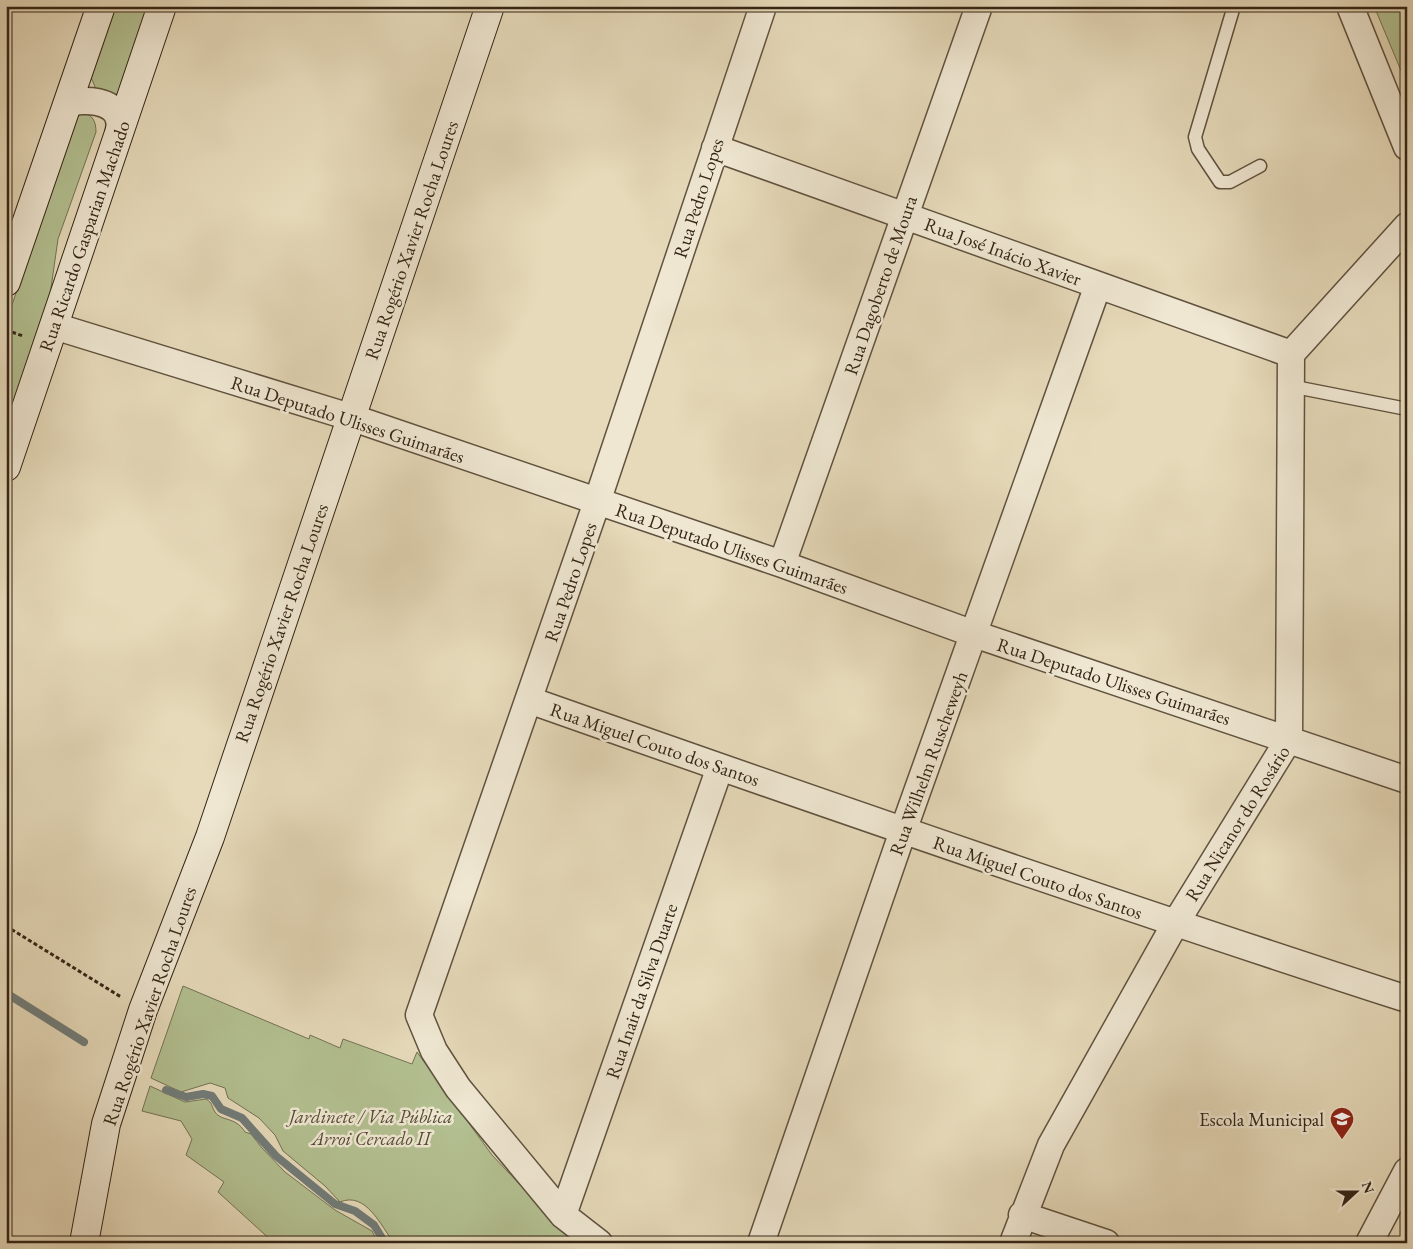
<svg xmlns="http://www.w3.org/2000/svg" width="1413" height="1249" font-family="'EB Garamond',serif">
  <style>
    .green { fill: #b3c091; stroke: #747254 }
    .lines { fill: none; stroke-linecap: round; stroke-linejoin: round }
    .stream { stroke: #727d7a; stroke-width: 8 }
    .lane-casing { stroke: #60523f; stroke-width: 15 }
    .street-casing { stroke: #60523f; stroke-width: 29 }
    .secondary-casing { stroke: #342516; stroke-width: 30 }
    .path { stroke: #342516; stroke-width: 3; stroke-dasharray: 4 2.5; stroke-linecap: butt }
    .lane { stroke: #efe7d2; stroke-width: 12 }
    .street { stroke: #efe7d2; stroke-width: 26 }
    .secondary { stroke: #efe7d2; stroke-width: 28 }
    .labels { text-anchor: middle; stroke-width: 5; stroke-linejoin: round; paint-order: stroke }
    .street-label { font-size: 19px; fill: #342516; stroke: #efe7d2 }
    .park-label { font-size: 19px; font-style: italic; fill: #544c35; stroke: #efe7d2 }
    .poi-label { font-size: 19px; fill: #342516; stroke: #efe7d2; text-anchor: end }
  </style>
  <rect width="100%" height="100%" fill="#e6daba"/>
  <filter id="stains"><feTurbulence type="fractalNoise" baseFrequency=".004" numOctaves="4"/><feColorMatrix values="0 0 0 0 .2 0 0 0 0 .09 0 0 0 0 .02 0 0 0 .5 -.17"/></filter>
  <radialGradient id="worn" r=".72"><stop offset=".6" stop-color="#630" stop-opacity="0"/><stop offset="1" stop-color="#630" stop-opacity=".3"/></radialGradient>
  <path class="green" d="M 114,6 L 151,6 L 121,93 L 111,96 L 96,89 L 90,75 Z
    M 1374,6 L 1407,6 L 1407,85 Z
    M 82,113 C 93,114 96,122 96,132 L 58,239 L 49,302 L 6,427 L 6,322 L 78,115 Z
    M 183,986 L 309,1039 L 310,1035 L 340,1048 L 343,1039 L 412,1064 L 417,1052 L 492,1155 L 555,1222 L 582,1243 L 394,1243 C 381,1226 366,1191 340,1202 L 325,1186 L 283,1151 L 275,1135 L 259,1118 L 228,1098 L 225,1088 L 210,1083 L 181,1092 L 151,1078 Z
    M 150,1086 L 185,1102 L 206,1099 C 213,1103 211,1106 215,1112 C 222,1122 235,1116 245,1132 L 251,1134 L 262,1148 L 285,1172 L 335,1210 L 372,1231 L 378,1243 L 274,1243 L 218,1192 L 224,1182 L 186,1155 L 192,1139 L 181,1121 L 142,1111 Z"/>
  <g class="lines">
    <path class="stream" d="M 6,993 L 84,1042
      M 166,1090 L 186,1097 L 203,1094 L 212,1096 L 221,1109 L 242,1118 L 276,1156 L 335,1204 L 355,1211 L 374,1225 L 385,1243"/>
    <defs>
      <path id="lane" d="M 1234,6 L 1195,137 L 1198,149 L 1220,182 L 1230,182 L 1260,166
        M 1290,386 L 1407,409"/>
      <path id="street" d="M 1350,6 L 1407,147
        M 67,105 C 81,97 116,100 119,120 C 120,125 119,132 118,136
        M 715,148 L 1291,354
        M 54,326 L 350,417 L 782,564 L 974,634 L 1407,780
        M 782,564 L 979,6
        M 529,700 C 821,803 1113,904 1407,999
        M 563,1215 L 720,767
        M 1022,1215 L 1106,1243
        M 599,1243 L 563,1215 L 458,1088 L 434,1051 L 419,1015 L 597,502 L 763,6
        M 761,1243 L 903,831 L 1098,285
        M 1013,1243 L 1051,1145 L 1175,924 L 1289,739 L 1291,354 L 1407,226
        M 1369,1243 L 1407,1171"/>
      <path id="secondary" d="M 6,282 L 101,6
        M 6,467 L 162,6
        M 84,1243 L 106,1124 L 143,1010 L 210,837 L 490,6"/>
    </defs>
    <use href="#lane" class="lane-casing"/>
    <use href="#street" class="street-casing"/>
    <use href="#secondary" class="secondary-casing"/>
    <path class="path" d="M 6,330 L 23,336
      M 6,926 L 121,997"/>
    <use href="#lane" class="lane"/>
    <use href="#street" class="street"/>
    <use href="#secondary" class="secondary"/>
  </g>
  <defs>
    <symbol id="school-pin" viewBox="-11 -11 22 30"><path d="M0 17L-7.5 6A9.5 9.5 0 1 1 7.5 6Z" fill="#8f2418" stroke="#efe7d2"/><path d="M0-5L7-2L0 1L-7-2ZM-4 1L0 2.5L4 1V4Q0 6-4 4Z" fill="#fff"/></symbol>
  </defs>
  <g fill-rule="evenodd">
    <use href="#school-pin" x="1328" y="1105" width="28" height="38"/>
  </g>
  <g class="labels">
    <g class="street-label">
      <text transform="translate(698 198) rotate(-72)" y="7">Rua Pedro Lopes</text>
      <text transform="translate(84 236) rotate(-71)" y="7">Rua Ricardo Gasparian Machado</text>
      <text transform="translate(411 240) rotate(-71)" y="7">Rua Rogério Xavier Rocha Loures</text>
      <text transform="translate(1003 251) rotate(20)" y="7">Rua José Inácio Xavier</text>
      <text transform="translate(880 285) rotate(-71)" y="7">Rua Dagoberto de Moura</text>
      <text transform="translate(348 419) rotate(18)" y="7">Rua Deputado Ulisses Guimarães</text>
      <text transform="translate(732 548) rotate(19)" y="7">Rua Deputado Ulisses Guimarães</text>
      <text transform="translate(570 582) rotate(-71)" y="7">Rua Pedro Lopes</text>
      <text transform="translate(281 623) rotate(-71)" y="7">Rua Rogério Xavier Rocha Loures</text>
      <text transform="translate(1114 681) rotate(18)" y="7">Rua Deputado Ulisses Guimarães</text>
      <text transform="translate(655 744) rotate(19)" y="7">Rua Miguel Couto dos Santos</text>
      <text transform="translate(928 763) rotate(-70)" y="7">Rua Wilhelm Ruscheweyh</text>
      <text transform="translate(1237 823) rotate(-58)" y="7">Rua Nicanor do Rosário</text>
      <text transform="translate(1038 877) rotate(19)" y="7">Rua Miguel Couto dos Santos</text>
      <text transform="translate(641 991) rotate(-71)" y="7">Rua Inair da Silva Duarte</text>
      <text transform="translate(149 1006) rotate(-71)" y="7">Rua Rogério Xavier Rocha Loures</text>
    </g>
    <g class="park-label">
      <text x="371" y="1123">Jardinete / Via Pública<tspan x="371" dy="22">Arroi Cercado II</tspan></text>
    </g>
    <g class="poi-label">
      <text x="1324" y="1126">Escola Municipal</text>
    </g>
  </g>
  <rect width="1413" height="1249" fill="none" stroke="#e6daba" stroke-width="25"/>
  <rect x="8" y="8" width="1398" height="1234" fill="none" stroke="#342516" stroke-width="2.5"/>
  <rect x="12" y="12" width="1388" height="1224" fill="none" stroke="#342516"/>
  <g transform="translate(1356 1192) rotate(69)" stroke="#efe7d2" stroke-width="4" paint-order="stroke">
  <path d="M0-4L9 19L0 12L-9 19Z" fill="#342516"/>
  <text y="-8" font-size="14" font-weight="bold" text-anchor="middle" fill="#342516">N</text>
  </g>
  <rect width="100%" height="100%" filter="url(#stains)"/>
  <rect width="100%" height="100%" fill="url(#worn)"/>
</svg>
